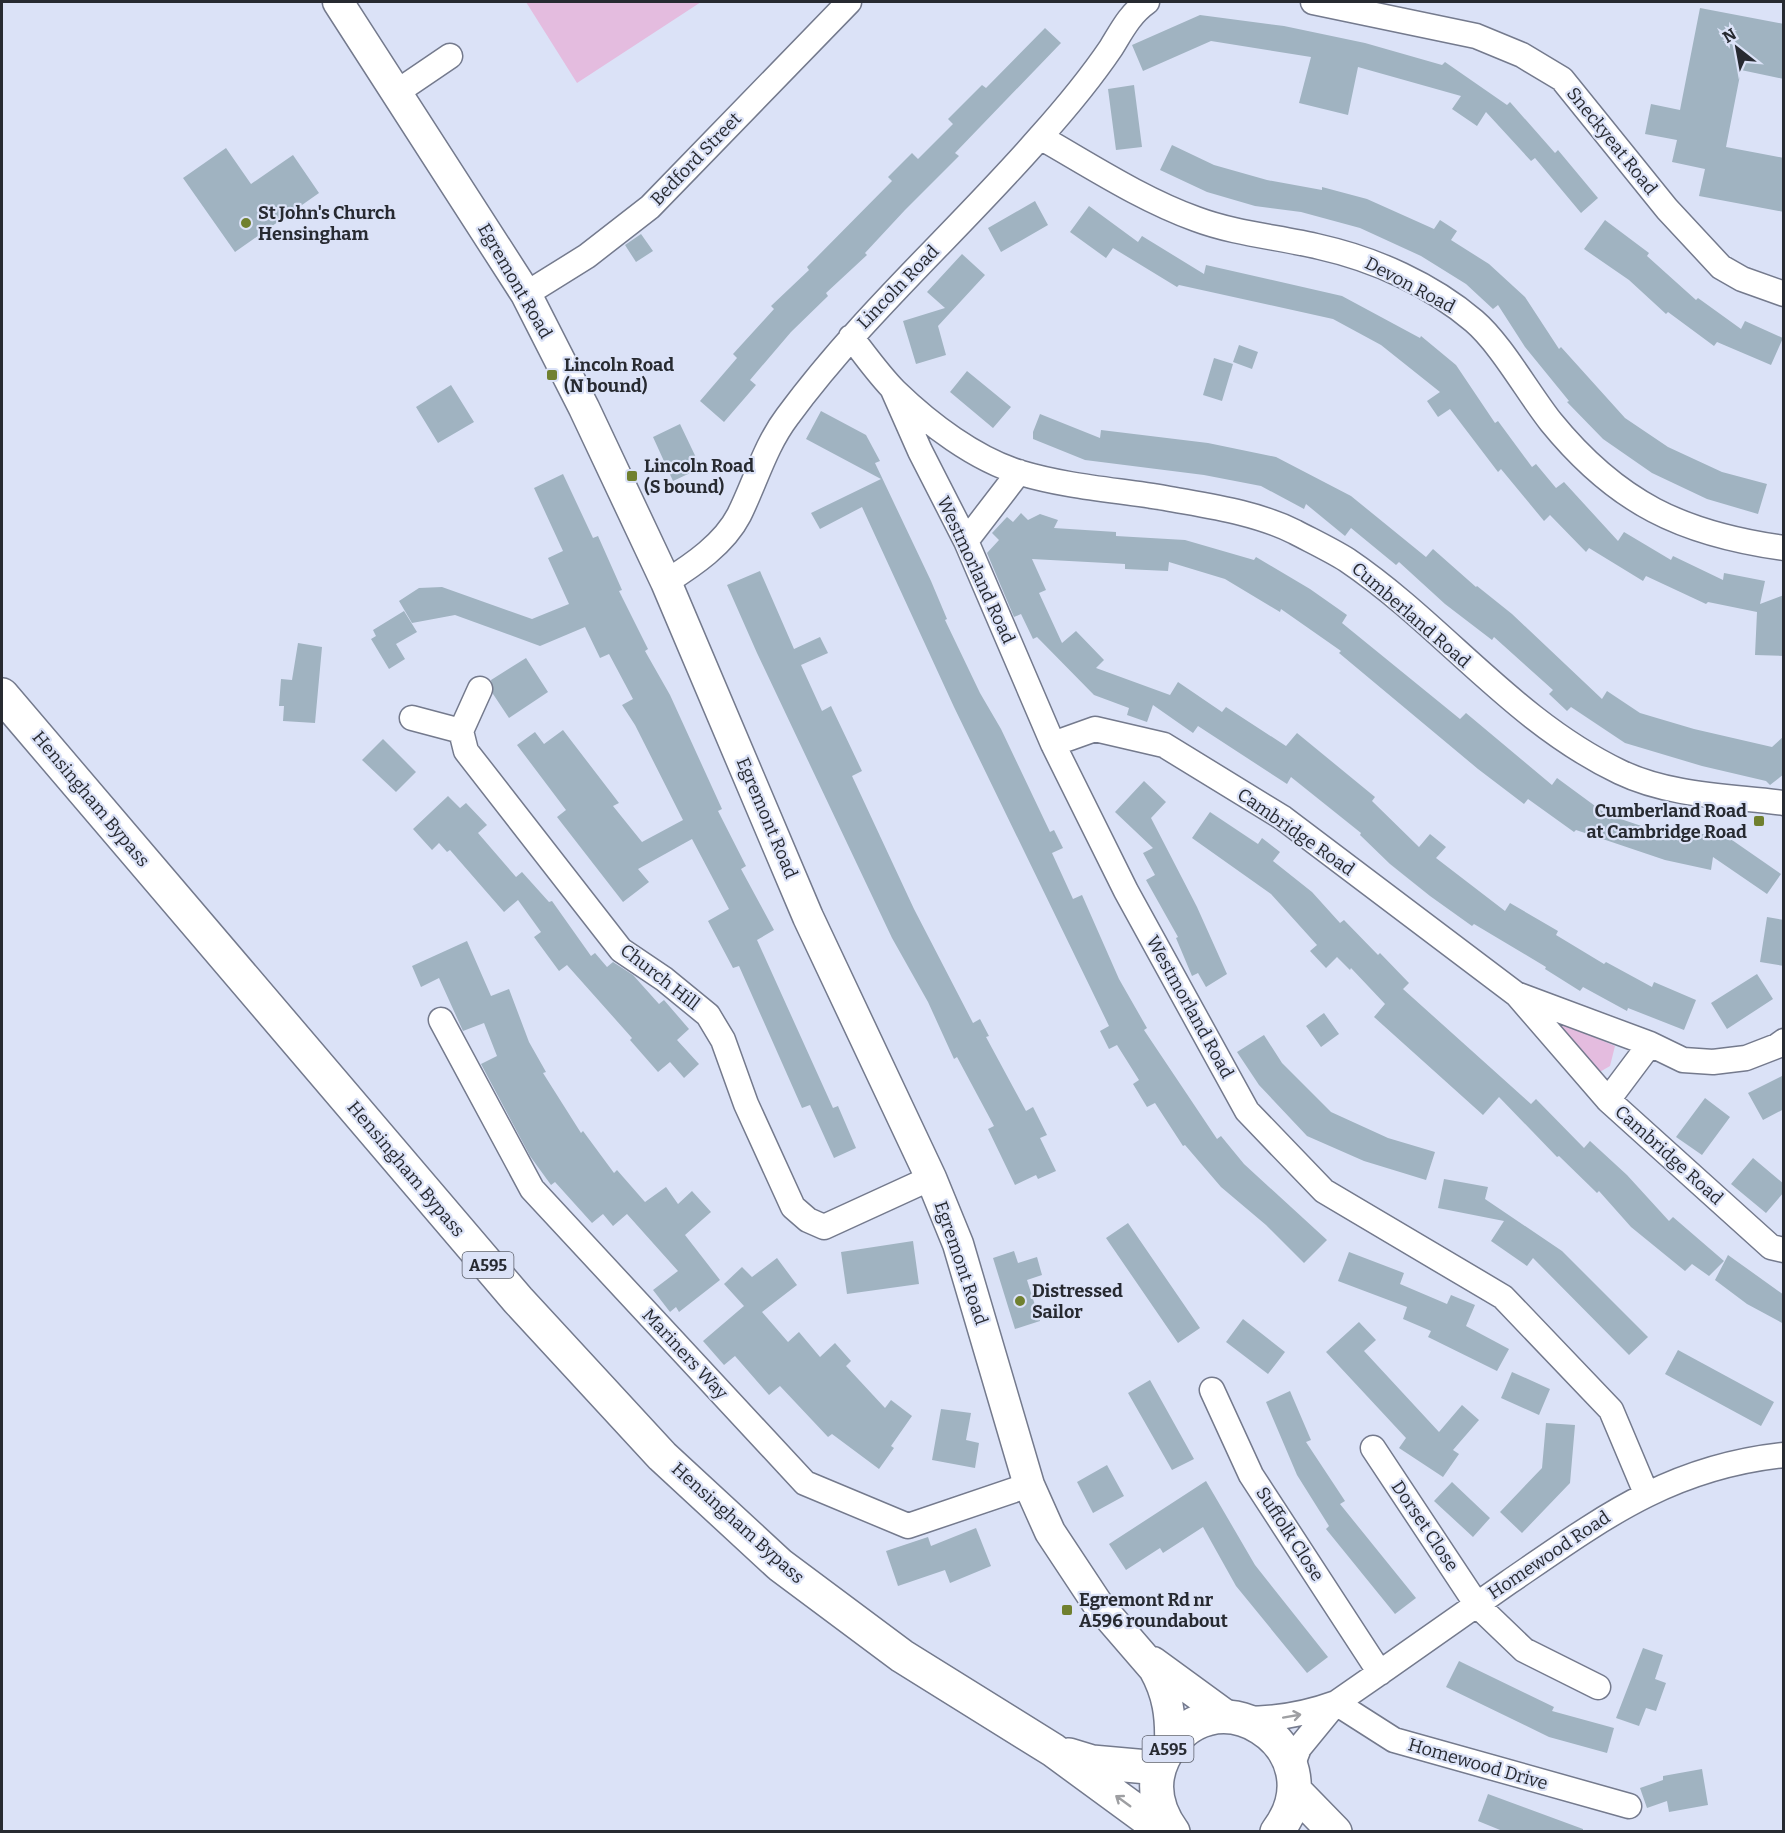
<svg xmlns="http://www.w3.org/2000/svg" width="1785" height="1833" font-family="Bitter,serif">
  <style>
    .green { fill: #e4bcdf }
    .building { fill: #a0b3c1 }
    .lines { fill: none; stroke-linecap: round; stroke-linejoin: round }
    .minor-casing { stroke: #747a8d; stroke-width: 27 }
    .major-casing { stroke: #747a8d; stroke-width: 33 }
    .highway-casing { stroke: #747a8d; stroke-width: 36 }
    .minor { stroke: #fff; stroke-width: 24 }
    .major { stroke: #fff; stroke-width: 30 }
    .highway { stroke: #fff; stroke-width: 33 }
    .oneway { stroke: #9e9fa2 }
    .poi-dot { fill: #70802f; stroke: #dbe2f7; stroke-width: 2 }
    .labels { text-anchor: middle; stroke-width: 4.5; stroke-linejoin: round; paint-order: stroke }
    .shield { fill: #dbe2f7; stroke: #5d616c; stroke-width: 1.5 }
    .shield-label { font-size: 16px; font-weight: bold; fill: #272a31 }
    .street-label { font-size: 18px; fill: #272a31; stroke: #dbe2f7 }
    .poi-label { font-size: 18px; font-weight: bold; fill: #272a31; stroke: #dbe2f7; text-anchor: start }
  </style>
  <rect width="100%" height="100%" fill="#dbe2f7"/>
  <path class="green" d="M 526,2 L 701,2 L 577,83 Z
    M 1548,1017 L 1615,1046 L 1610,1066 L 1598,1073 Z"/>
  <path class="building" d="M 1700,8 L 1784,24 L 1784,79 L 1741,70 L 1726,147 L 1784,158 L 1784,212 L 1699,196 L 1705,169 L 1672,162 L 1677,140 L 1645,134 L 1651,104 L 1680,110 Z
    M 1200,15 L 1284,26 L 1365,43 L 1442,65 L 1445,62 L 1507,105 L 1510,102 L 1555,153 L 1558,150 L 1598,198 L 1581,213 L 1535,158 L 1531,161 L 1486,112 L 1477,126 L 1452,109 L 1461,96 L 1358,67 L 1348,115 L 1299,103 L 1311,57 L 1211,41 L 1143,71 L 1132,45 Z
    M 1045,28 L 1061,43 L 955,153 L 959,156 L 905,210 L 865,253 L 867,255 L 826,293 L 828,296 L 791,332 L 750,380 L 756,385 L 724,422 L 700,401 L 737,358 L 733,354 L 774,309 L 771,306 L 809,270 L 807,267 L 892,181 L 888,177 L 912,153 L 918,159 L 953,124 L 948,119 L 982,85 L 986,88 Z
    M 1134,85 L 1142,147 L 1116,150 L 1108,89 Z
    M 1172,145 L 1214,165 L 1267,180 L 1322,190 L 1322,187 L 1367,199 L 1434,229 L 1440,220 L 1457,231 L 1451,240 L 1489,264 L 1525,297 L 1559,349 L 1561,347 L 1625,418 L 1668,447 L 1722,472 L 1767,484 L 1758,514 L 1707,499 L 1652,473 L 1603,439 L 1567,402 L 1569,401 L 1525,347 L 1498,305 L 1493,309 L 1466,284 L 1421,256 L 1360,228 L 1301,212 L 1255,206 L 1207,192 L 1160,170 Z
    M 226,148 L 251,184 L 293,155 L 319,193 L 235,252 L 183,178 Z
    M 1035,201 L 1048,225 L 1001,252 L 988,228 Z
    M 1089,206 L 1138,242 L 1142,236 L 1204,274 L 1206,265 L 1342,296 L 1420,338 L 1421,336 L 1456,365 L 1495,423 L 1498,421 L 1532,467 L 1536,464 L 1556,488 L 1564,482 L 1618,541 L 1624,532 L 1671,560 L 1673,556 L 1723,580 L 1724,573 L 1765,581 L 1760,604 L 1784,595 L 1784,656 L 1755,655 L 1757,612 L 1708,602 L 1706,604 L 1646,576 L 1643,581 L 1589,548 L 1586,552 L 1550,515 L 1544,521 L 1501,469 L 1498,472 L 1450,409 L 1438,417 L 1427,401 L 1440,392 L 1381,345 L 1333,319 L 1179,285 L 1177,287 L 1113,248 L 1106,258 L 1070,232 Z
    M 1605,220 L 1649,253 L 1647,256 L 1696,300 L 1698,298 L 1741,329 L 1745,321 L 1783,338 L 1771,365 L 1717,342 L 1714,346 L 1668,312 L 1666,314 L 1629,280 L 1584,249 Z
    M 641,234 L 653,251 L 636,262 L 625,245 Z
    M 962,254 L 985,275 L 938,326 L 946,355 L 916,364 L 903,321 L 945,308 L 927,292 Z
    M 1239,345 L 1258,352 L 1252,369 L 1233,362 Z
    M 1214,358 L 1233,364 L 1222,401 L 1203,395 Z
    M 967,371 L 1011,407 L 993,428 L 950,392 Z
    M 451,385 L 474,422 L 438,443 L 416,407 Z
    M 821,411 L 866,435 L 880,461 L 875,463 L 931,581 L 947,619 L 945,620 L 980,693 L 1001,729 L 1050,832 L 1054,830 L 1063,848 L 1052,853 L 1073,899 L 1082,895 L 1119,979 L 1147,1028 L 1144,1030 L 1217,1139 L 1221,1136 L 1244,1164 L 1327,1240 L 1304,1263 L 1266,1225 L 1221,1187 L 1185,1145 L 1183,1146 L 1155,1103 L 1147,1107 L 1133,1084 L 1139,1080 L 1117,1045 L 1109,1049 L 1100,1031 L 1109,1026 L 954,707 L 862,507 L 820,529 L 811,513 L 881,479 L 806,439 Z
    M 1040,414 L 1100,438 L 1101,430 L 1208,443 L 1276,457 L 1351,496 L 1426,557 L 1433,549 L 1476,587 L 1477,586 L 1512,614 L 1602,699 L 1607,691 L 1640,713 L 1694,729 L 1772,747 L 1784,736 L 1784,774 L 1770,785 L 1766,781 L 1702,766 L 1625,743 L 1571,707 L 1567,711 L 1549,694 L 1553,690 L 1494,637 L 1492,640 L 1445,604 L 1399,562 L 1396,565 L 1351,528 L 1345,536 L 1306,504 L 1304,509 L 1261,486 L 1204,475 L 1085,460 L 1033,439 L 1033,432 Z
    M 680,424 L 701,468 L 673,481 L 653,437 Z
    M 563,474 L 593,538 L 598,536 L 622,590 L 619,591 L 648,649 L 645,651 L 670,695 L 722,809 L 718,811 L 746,866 L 741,869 L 774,930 L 757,940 L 833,1108 L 838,1106 L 856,1148 L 834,1158 L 810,1105 L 802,1108 L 739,966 L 733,968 L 708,921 L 729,909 L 692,839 L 638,869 L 649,882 L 623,902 L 557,817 L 566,810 L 517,745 L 535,732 L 544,744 L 563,730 L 619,803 L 613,806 L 642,842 L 683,820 L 635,725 L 622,705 L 633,699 L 609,654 L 600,658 L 585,627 L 540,646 L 455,615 L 412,623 L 399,601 L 419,588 L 442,587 L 532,619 L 569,604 L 548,558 L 563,551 L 534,488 Z
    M 1021,513 L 1028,520 L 1040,514 L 1058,520 L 1054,528 L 1116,532 L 1116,536 L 1185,540 L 1254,560 L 1256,557 L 1310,589 L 1347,615 L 1342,623 L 1460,719 L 1466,713 L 1552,785 L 1557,778 L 1606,814 L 1665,834 L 1667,827 L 1732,840 L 1781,874 L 1767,894 L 1713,857 L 1711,870 L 1665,860 L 1576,830 L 1574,832 L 1528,799 L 1524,804 L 1478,769 L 1339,653 L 1341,651 L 1281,609 L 1280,612 L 1225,579 L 1169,562 L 1168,571 L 1125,569 L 1125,564 L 1032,559 L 1046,590 L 1039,593 L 1062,643 L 1076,631 L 1104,660 L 1096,668 L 1170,695 L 1178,682 L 1222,712 L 1226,707 L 1286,746 L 1297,733 L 1375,797 L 1372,801 L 1419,847 L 1430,834 L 1446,847 L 1436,858 L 1505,911 L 1510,903 L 1558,931 L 1556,935 L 1604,964 L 1606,962 L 1652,987 L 1654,982 L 1696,1000 L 1684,1030 L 1628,1008 L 1627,1011 L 1583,987 L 1580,991 L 1545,969 L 1546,967 L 1474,924 L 1472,926 L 1430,896 L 1390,864 L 1360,835 L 1361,833 L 1291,777 L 1287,784 L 1198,726 L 1193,733 L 1153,705 L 1147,722 L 1127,715 L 1129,708 L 1094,695 L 1037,637 L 1033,639 L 1021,614 L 1014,617 L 987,553 L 999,540 L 992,533 L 1007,517 L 1013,522 Z
    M 760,571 L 794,649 L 820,637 L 828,653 L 801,665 L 822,711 L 831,706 L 862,771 L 852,776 L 914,909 L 973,1023 L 980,1019 L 989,1036 L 986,1037 L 1026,1111 L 1033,1107 L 1047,1135 L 1040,1138 L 1056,1171 L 1038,1179 L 1036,1175 L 1015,1185 L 988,1129 L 994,1126 L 957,1057 L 954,1059 L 928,1002 L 892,938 L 757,653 L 727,585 Z
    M 404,611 L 417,632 L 396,644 L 405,659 L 389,669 L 371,639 L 376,636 L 373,630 Z
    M 298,643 L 322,647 L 315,723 L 283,721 L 284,706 L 279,706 L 281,679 L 292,680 Z
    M 526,658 L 548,692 L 509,718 L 493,694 L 491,680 Z
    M 383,739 L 416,772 L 396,792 L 362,760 Z
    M 1144,781 L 1166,802 L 1151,818 L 1197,907 L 1227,974 L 1206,987 L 1198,973 L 1192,976 L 1176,938 L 1178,937 L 1146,880 L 1155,875 L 1143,853 L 1153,848 L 1115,812 Z
    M 448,796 L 460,808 L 466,803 L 487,825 L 478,833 L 516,877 L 522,872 L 549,902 L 552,901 L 591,956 L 595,953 L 607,967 L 613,962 L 633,975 L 659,1004 L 664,1000 L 689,1029 L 677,1040 L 699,1064 L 684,1078 L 670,1062 L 658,1072 L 630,1040 L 632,1038 L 567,965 L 559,971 L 534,937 L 541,932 L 518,900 L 504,912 L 450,850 L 447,852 L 439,843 L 432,850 L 413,829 Z
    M 1210,812 L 1258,844 L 1262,838 L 1280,852 L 1273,861 L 1312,892 L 1340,923 L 1344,920 L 1378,955 L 1380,953 L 1409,983 L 1403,989 L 1531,1104 L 1536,1099 L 1584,1148 L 1590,1141 L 1627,1175 L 1669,1221 L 1673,1217 L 1724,1261 L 1709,1276 L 1692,1264 L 1685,1271 L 1631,1227 L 1599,1191 L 1597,1193 L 1559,1156 L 1557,1157 L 1499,1097 L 1483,1115 L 1374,1017 L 1385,1004 L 1351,968 L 1350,970 L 1337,957 L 1326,968 L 1310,951 L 1317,945 L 1271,894 L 1192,838 Z
    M 1767,917 L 1784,920 L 1784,966 L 1760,962 Z
    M 467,941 L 491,996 L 509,989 L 529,1042 L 546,1072 L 543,1073 L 581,1133 L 583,1131 L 614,1173 L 617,1170 L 645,1202 L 666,1187 L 678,1204 L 692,1191 L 711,1212 L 685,1235 L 720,1280 L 679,1312 L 676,1307 L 670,1312 L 653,1290 L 678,1271 L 627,1214 L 613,1226 L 603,1214 L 592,1223 L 555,1182 L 551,1185 L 530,1156 L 481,1064 L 497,1056 L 484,1023 L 463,1031 L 439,978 L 421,987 L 412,966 Z
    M 1757,974 L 1773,999 L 1727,1029 L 1711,1003 Z
    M 1324,1013 L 1339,1034 L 1321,1047 L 1306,1026 Z
    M 1264,1035 L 1282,1063 L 1331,1112 L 1388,1138 L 1435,1152 L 1426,1180 L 1364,1161 L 1307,1136 L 1259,1085 L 1237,1052 Z
    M 1784,1075 L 1784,1109 L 1763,1120 L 1748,1093 Z
    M 1705,1098 L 1730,1117 L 1702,1155 L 1676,1137 Z
    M 1753,1158 L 1784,1184 L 1784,1192 L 1766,1213 L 1731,1184 Z
    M 1444,1179 L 1488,1187 L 1485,1199 L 1562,1251 L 1648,1337 L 1629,1355 L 1533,1258 L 1527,1266 L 1491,1241 L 1504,1221 L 1438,1208 Z
    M 1128,1223 L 1200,1328 L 1178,1343 L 1106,1238 Z
    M 913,1241 L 919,1284 L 847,1294 L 841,1252 Z
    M 1014,1251 L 1018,1263 L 1037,1257 L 1042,1275 L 1027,1280 L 1040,1321 L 1015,1329 L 993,1258 Z
    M 1349,1252 L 1404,1273 L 1400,1284 L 1447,1304 L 1451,1295 L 1475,1305 L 1466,1326 L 1509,1349 L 1497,1371 L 1428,1337 L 1431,1331 L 1403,1319 L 1407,1307 L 1338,1281 Z
    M 1728,1255 L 1784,1295 L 1784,1324 L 1747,1304 L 1715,1280 Z
    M 777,1258 L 797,1285 L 762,1312 L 788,1342 L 799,1332 L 820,1357 L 835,1343 L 851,1361 L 846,1366 L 885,1408 L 891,1400 L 912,1416 L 891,1446 L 894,1448 L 879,1469 L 832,1434 L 828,1437 L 780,1386 L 769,1395 L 735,1356 L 724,1365 L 703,1341 L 744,1306 L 724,1284 L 742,1267 L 752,1277 Z
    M 1243,1319 L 1285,1352 L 1268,1374 L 1226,1342 Z
    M 1359,1322 L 1376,1340 L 1364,1351 L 1439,1432 L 1462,1405 L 1479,1420 L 1453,1450 L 1459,1454 L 1443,1477 L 1399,1448 L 1406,1438 L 1326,1352 Z
    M 1678,1350 L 1774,1402 L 1761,1426 L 1665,1374 Z
    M 1512,1372 L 1550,1389 L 1539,1415 L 1501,1398 Z
    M 1150,1380 L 1194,1459 L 1172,1470 L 1128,1393 Z
    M 1290,1391 L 1311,1440 L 1306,1442 L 1345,1501 L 1340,1504 L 1416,1598 L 1395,1614 L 1326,1529 L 1329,1526 L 1297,1475 L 1266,1402 Z
    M 941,1409 L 971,1413 L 966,1440 L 979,1443 L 975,1468 L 932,1460 Z
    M 1546,1423 L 1575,1425 L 1570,1483 L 1522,1533 L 1500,1512 L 1542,1468 Z
    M 1107,1465 L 1124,1496 L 1093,1513 L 1077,1482 Z
    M 1206,1481 L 1255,1565 L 1328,1657 L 1307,1673 L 1236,1586 L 1203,1527 L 1163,1553 L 1160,1548 L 1126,1570 L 1109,1544 Z
    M 1452,1482 L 1490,1518 L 1473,1537 L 1434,1501 Z
    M 976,1528 L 991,1566 L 950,1583 L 945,1570 L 898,1586 L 886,1551 L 928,1537 L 931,1546 Z
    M 1643,1648 L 1663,1655 L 1655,1679 L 1666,1683 L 1656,1711 L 1646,1708 L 1639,1726 L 1616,1718 Z
    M 1459,1661 L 1554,1707 L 1552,1711 L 1614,1728 L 1607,1753 L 1549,1737 L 1446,1687 Z
    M 1702,1769 L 1708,1805 L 1669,1812 L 1667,1801 L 1647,1808 L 1640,1788 L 1663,1780 L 1663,1776 Z
    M 1488,1794 L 1583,1829 L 1583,1832 L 1505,1832 L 1478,1821 Z"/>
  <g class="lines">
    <defs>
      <path id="minor" d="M 1313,2 L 1476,36 L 1522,55 L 1562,79 L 1667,209 L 1721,267 L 1742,279 L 1784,294
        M 397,92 L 450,56
        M 1040,137 C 1091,166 1141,199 1196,219 C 1236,234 1279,237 1320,247 C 1374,259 1432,285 1474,321 C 1501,344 1528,393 1551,422 C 1617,503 1682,534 1784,548
        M 526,294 L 587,256 L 650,207 L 849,2
        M 851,337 C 865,355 879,375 895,391 C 929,424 975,459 1021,473 C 1068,487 1117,490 1165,498 C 1208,506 1255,512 1295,532 C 1312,541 1331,550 1347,560 C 1443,625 1513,721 1620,772 C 1670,796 1729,796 1784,803
        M 893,390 L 920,451 L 966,541 L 1053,744 L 1126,891 L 1247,1111 L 1324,1191 L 1503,1297 L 1611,1410 L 1646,1493
        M 966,541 L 1019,472
        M 666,582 C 693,565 724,544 739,515 C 755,483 765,446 787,417 C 862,315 957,232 1040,137 C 1065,109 1090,79 1111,48 C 1122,30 1130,14 1147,2
        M 480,689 L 461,731 L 466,751 L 621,950 L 664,979 L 708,1015 L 723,1040 L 746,1104 L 793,1207 L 808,1220 L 824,1227 L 931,1178
        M 412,718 L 461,731
        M 1053,744 L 1095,729 L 1164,745 L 1283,818 L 1516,994 L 1650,1044 L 1683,1060 L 1713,1062 L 1746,1058 L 1777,1046 L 1784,1041
        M 1518,996 L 1608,1100 L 1771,1247 L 1784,1250
        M 441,1020 L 532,1189 L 805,1483 L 908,1526 L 1029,1485
        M 1608,1100 L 1650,1044
        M 1212,1390 L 1251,1475 L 1380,1673
        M 1373,1448 L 1477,1605 L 1524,1650 L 1598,1687
        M 1336,1703 L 1394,1740 L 1629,1806
        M 1245,1719 C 1277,1719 1306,1714 1336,1703 C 1394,1663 1452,1622 1509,1582 C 1601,1519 1669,1467 1784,1455
        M 1292,1766 L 1299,1748 L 1335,1704"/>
      <path id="major" d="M 338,2 L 526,294 L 584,408 L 666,582 L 808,917 L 931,1178 L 958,1244 L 1029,1485 L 1050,1532 L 1097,1603 L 1154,1669 C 1168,1694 1171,1716 1170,1745
        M 1153,1662 L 1227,1716"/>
      <path id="highway" d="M 2,695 L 518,1300 L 662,1456 L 780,1565 L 902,1656 L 1053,1750 L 1154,1824 L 1173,1832
        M 1069,1755 L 1092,1762 L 1159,1768
        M 1294,1790 L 1335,1832
        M 1173,1832 C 1157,1810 1151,1784 1163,1759 C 1208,1664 1341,1747 1277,1832"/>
    </defs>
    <use href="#minor" class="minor-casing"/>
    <use href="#major" class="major-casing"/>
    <use href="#highway" class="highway-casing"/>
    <use href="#minor" class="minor"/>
    <use href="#major" class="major"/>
    <use href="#highway" class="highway"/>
  </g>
  <defs><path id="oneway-shaft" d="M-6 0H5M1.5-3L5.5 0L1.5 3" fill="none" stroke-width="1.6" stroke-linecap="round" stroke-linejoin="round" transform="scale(1.5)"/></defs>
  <g class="oneway">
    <use href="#oneway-shaft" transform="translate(1292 1716) rotate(-10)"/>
    <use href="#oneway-shaft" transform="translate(1123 1801) rotate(-144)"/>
  </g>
  <g class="poi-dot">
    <circle cx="246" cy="223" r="6"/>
    <rect x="546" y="369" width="12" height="12" rx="3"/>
    <rect x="626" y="470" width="12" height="12" rx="3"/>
    <rect x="1753" y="815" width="12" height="12" rx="3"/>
    <circle cx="1020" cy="1301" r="6"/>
    <rect x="1061" y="1604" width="12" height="12" rx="3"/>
  </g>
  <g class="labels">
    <g class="shield">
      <rect x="462.5" y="1252" width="51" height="26" rx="4.5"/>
      <rect x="1142.5" y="1736" width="51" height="26" rx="4.5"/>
    </g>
    <g class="shield-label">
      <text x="488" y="1271">A595</text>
      <text x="1168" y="1755">A595</text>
    </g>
    <g class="street-label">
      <text transform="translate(1612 141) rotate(51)" y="6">Sneckyeat Road</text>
      <text transform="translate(696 159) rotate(-46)" y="6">Bedford Street</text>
      <text transform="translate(515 281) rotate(60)" y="6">Egremont Road</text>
      <text transform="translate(1410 285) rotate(28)" y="6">Devon Road</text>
      <text transform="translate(898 287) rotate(-46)" y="6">Lincoln Road</text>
      <text transform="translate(976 570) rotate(65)" y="6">Westmorland Road</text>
      <text transform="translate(1411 615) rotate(41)" y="6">Cumberland Road</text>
      <text transform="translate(91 799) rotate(50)" y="6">Hensingham Bypass</text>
      <text transform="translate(767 818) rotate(67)" y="6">Egremont Road</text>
      <text transform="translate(1296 832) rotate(35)" y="6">Cambridge Road</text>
      <text transform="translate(660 977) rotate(38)" y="6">Church Hill</text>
      <text transform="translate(1190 1007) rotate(61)" y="6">Westmorland Road</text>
      <text transform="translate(1669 1155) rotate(42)" y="6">Cambridge Road</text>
      <text transform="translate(406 1169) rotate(50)" y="6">Hensingham Bypass</text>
      <text transform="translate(961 1263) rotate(71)" y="6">Egremont Road</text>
      <text transform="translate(685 1354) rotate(47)" y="6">Mariners Way</text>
      <text transform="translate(738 1523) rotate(42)" y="6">Hensingham Bypass</text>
      <text transform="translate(1425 1526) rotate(56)" y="6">Dorset Close</text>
      <text transform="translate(1290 1534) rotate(57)" y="6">Suffolk Close</text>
      <text transform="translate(1549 1555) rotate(-34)" y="6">Homewood Road</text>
      <text transform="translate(1478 1764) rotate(16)" y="6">Homewood Drive</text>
    </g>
    <g class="poi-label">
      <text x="258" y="219">St John's Church<tspan x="258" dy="21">Hensingham</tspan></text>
      <text x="564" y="371">Lincoln Road<tspan x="564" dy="21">(N bound)</tspan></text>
      <text x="644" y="472">Lincoln Road<tspan x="644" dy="21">(S bound)</tspan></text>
      <text x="1747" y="817" text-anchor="end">Cumberland Road<tspan x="1747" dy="21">at Cambridge Road</tspan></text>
      <text x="1032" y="1297">Distressed<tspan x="1032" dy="21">Sailor</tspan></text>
      <text x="1079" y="1606">Egremont Rd nr<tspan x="1079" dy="21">A596 roundabout</tspan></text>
    </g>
  </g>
  <rect width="1785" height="1833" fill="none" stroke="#272a31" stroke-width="6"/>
  <g transform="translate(1737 48) rotate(329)" stroke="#dbe2f7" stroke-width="4.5" paint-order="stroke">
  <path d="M0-4.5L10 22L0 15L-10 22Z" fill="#272a31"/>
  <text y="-9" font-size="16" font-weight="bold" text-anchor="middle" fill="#272a31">N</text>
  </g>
</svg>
